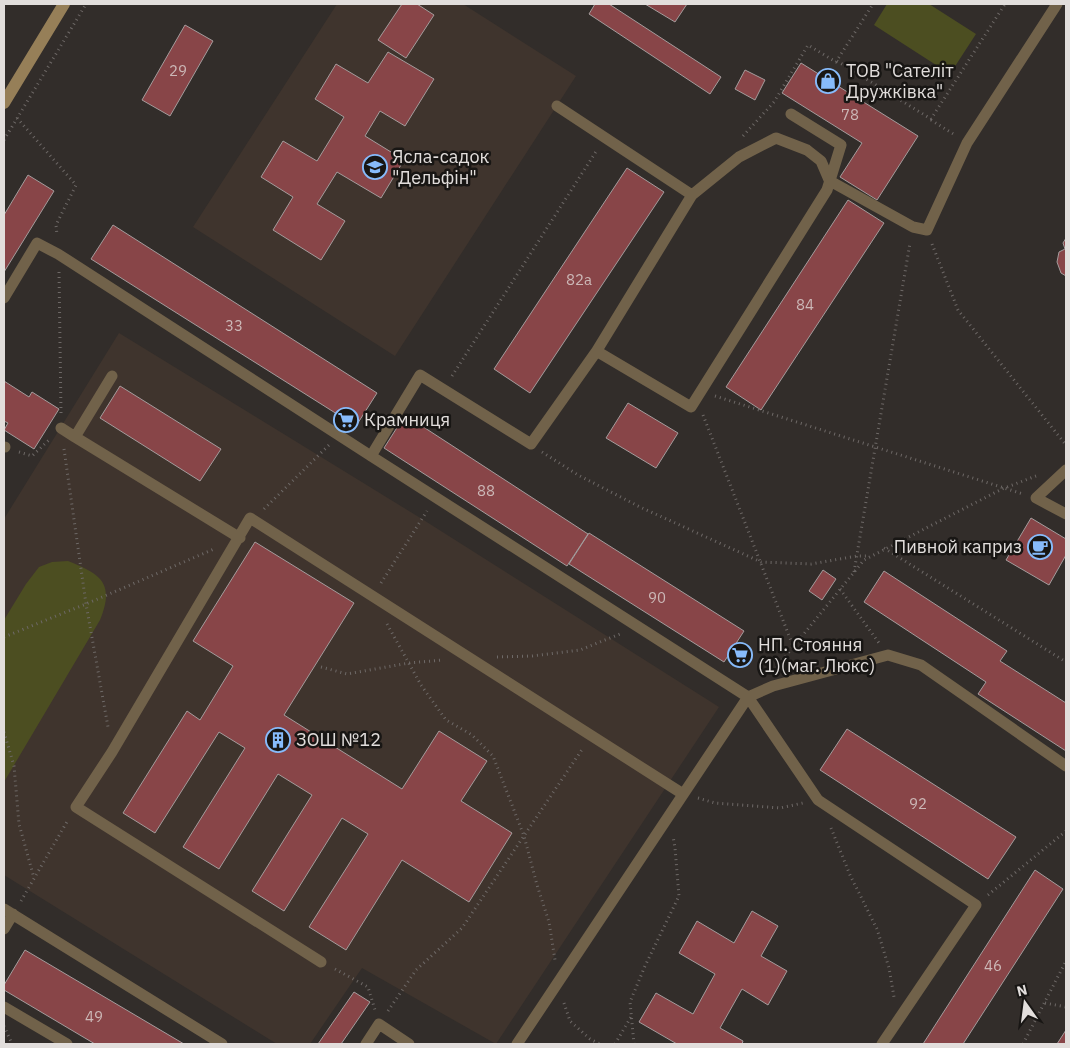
<svg xmlns="http://www.w3.org/2000/svg" width="1070" height="1048" font-family="'IBM Plex Sans',sans-serif">
  <style>
    .built { fill: #3f342d }
    .green { fill: #4c4e21 }
    .building { fill: #884548; stroke: #a49c9c }
    .lines { fill: none; stroke-linecap: round; stroke-linejoin: round }
    .path { stroke: #6e6967; stroke-width: 3; stroke-dasharray: 1 4; stroke-linecap: butt }
    .lane { stroke: #71624a; stroke-width: 11 }
    .secondary { stroke: #967f58; stroke-width: 12 }
    .labels { text-anchor: middle; stroke-width: 5; stroke-linejoin: round; paint-order: stroke }
    .number-label { font-size: 15px; fill: #ccb8b7 }
    .poi-label { font-size: 18px; fill: #e2dedc; stroke: #181614; text-anchor: start }
  </style>
  <rect width="100%" height="100%" fill="#322d2a"/>
  <path class="built" d="M 337,4 L 463,4 L 576,76 L 395,356 L 193,227 Z
    M 119,333 L 422,519 L 719,707 L 496,1044 L 362,968 L 310,1044 L 277,1044 L 4,875 L 4,519 Z"/>
  <path class="green" d="M 887,4 L 929,4 L 976,34 L 950,74 L 874,25 Z
    M 68,561 C 101,574 115,583 100,620 L 4,782 L 4,620 L 26,584 L 39,567 L 52,562 Z"/>
  <path class="building" d="M 402,4 L 417,4 L 434,15 L 406,58 L 378,40 Z
    M 595,4 L 609,4 L 721,77 L 710,94 L 589,14 Z
    M 645,4 L 687,4 L 675,22 Z
    M 185,25 L 213,41 L 170,116 L 142,100 Z
    M 388,52 L 434,79 L 405,126 L 380,111 L 365,136 L 404,160 L 381,198 L 337,172 L 317,204 L 345,221 L 321,260 L 273,230 L 293,197 L 261,177 L 283,141 L 317,161 L 344,117 L 315,99 L 336,64 L 368,83 Z
    M 801,63 L 918,136 L 877,200 L 840,177 L 862,143 L 782,93 Z
    M 745,70 L 765,80 L 755,100 L 735,89 Z
    M 627,168 L 664,192 L 530,393 L 494,369 Z
    M 28,175 L 54,191 L 4,272 L 4,215 Z
    M 848,200 L 884,223 L 761,410 L 726,387 Z
    M 113,225 L 377,393 L 356,426 L 91,259 Z
    M 1066,238 L 1066,276 L 1061,273 L 1057,262 L 1059,252 L 1065,249 L 1063,243 Z
    M 4,381 L 29,397 L 32,392 L 59,409 L 34,449 L 4,430 L 8,423 L 4,421 Z
    M 120,386 L 221,449 L 200,481 L 100,418 Z
    M 628,403 L 678,433 L 656,468 L 606,438 Z
    M 405,415 L 588,534 L 567,566 L 384,448 Z
    M 1031,518 L 1066,539 L 1066,555 L 1049,585 L 1006,560 Z
    M 589,533 L 744,631 L 724,662 L 569,564 Z
    M 255,542 L 354,603 L 284,715 L 402,789 L 439,731 L 487,761 L 461,801 L 512,833 L 469,902 L 402,860 L 346,950 L 309,927 L 368,834 L 342,818 L 284,911 L 252,891 L 312,795 L 278,774 L 219,869 L 183,847 L 245,748 L 219,732 L 155,833 L 123,813 L 187,711 L 200,720 L 233,666 L 193,641 Z
    M 823,570 L 836,579 L 822,600 L 809,591 Z
    M 884,571 L 1007,651 L 1000,661 L 1066,703 L 1066,751 L 978,694 L 986,682 L 864,602 Z
    M 847,729 L 1016,837 L 988,879 L 820,770 Z
    M 1035,870 L 1063,889 L 963,1044 L 923,1044 Z
    M 752,911 L 778,926 L 761,956 L 787,971 L 768,1005 L 742,989 L 720,1028 L 743,1041 L 742,1044 L 677,1044 L 639,1022 L 656,993 L 693,1014 L 715,974 L 679,953 L 697,921 L 734,943 Z
    M 25,950 L 184,1044 L 95,1044 L 4,990 L 4,985 Z
    M 354,992 L 370,1002 L 341,1044 L 318,1044 Z
    M 1066,1030 L 1066,1044 L 1057,1044 Z"/>
  <g class="lines">
    <path class="path" d="M 837,61 L 931,119 L 1005,4
      M 17,118 L 76,185 L 56,225 L 57,235
      M 931,120 L 955,135
      M 743,136 L 774,102 L 808,45 L 836,62 L 873,4
      M 4,140 L 86,4
      M 932,244 L 958,310 L 1066,445
      M 59,272 L 61,413
      M 452,376 L 597,150
      M 715,396 L 1023,494
      M 703,415 L 793,646
      M 64,449 L 86,604 L 108,727
      M 19,452 L 32,456 L 50,439
      M 542,452 L 578,475 L 640,507 L 761,562 L 811,564 L 857,556 L 868,556
      M 264,509 L 329,445
      M 884,548 L 1066,662
      M 854,572 L 910,243
      M 381,583 L 427,511
      M 840,589 L 879,643
      M 387,624 L 421,685 L 446,720 L 472,735 L 493,756 L 524,836 L 537,885 L 549,922 L 555,960
      M 4,637 L 86,604 L 214,549
      M 497,657 L 532,656 L 580,650 L 620,634
      M 321,667 L 347,674 L 409,663 L 443,660
      M 776,668 L 864,560 L 1002,489 L 1036,476
      M 4,732 L 14,766 L 19,824 L 34,878
      M 698,798 L 715,803 L 780,808 L 803,803
      M 831,828 L 850,875 L 877,929 L 889,968 L 894,997
      M 988,895 L 1066,831
      M 21,901 L 68,820
      M 335,969 L 368,987 L 375,1010
      M 564,1003 L 570,1021 L 590,1039 L 600,1044
      M 1045,1003 L 1066,1007
      M 388,1011 L 416,970 L 462,928 L 583,748
      M 4,1026 L 12,1044
      M 615,1044 L 631,1017
      M 634,1044 L 630,1002 L 645,966 L 679,896 L 675,848 L 673,836
      M 1023,1044 L 1066,961"/>
    <path class="lane" d="M 557,106 L 692,195 L 596,352
      M 830,181 L 913,227 L 927,230 L 967,143 L 1057,4
      M 692,195 L 739,157 L 776,138 L 807,150 L 821,161 L 830,182
      M 4,298 L 37,243 L 58,254 L 371,456 L 748,697 L 818,800 L 976,905 L 882,1044
      M 112,376 L 75,437 L 240,538
      M 61,428 L 75,437
      M 4,447 L 5,447
      M 371,456 L 420,375 L 531,444 L 596,352 L 598,352 L 691,407 L 827,190 L 841,145 L 791,114
      M 1066,470 L 1036,498 L 1066,514
      M 4,909 L 222,1044
      M 4,929 L 13,914
      M 321,962 L 76,807 L 112,752 L 250,518 L 683,794
      M 4,1007 L 67,1044
      M 366,1044 L 379,1024 L 409,1044
      M 517,1044 L 748,697 L 773,686 L 888,655 L 921,665 L 1066,766"/>
    <path class="secondary" d="M 4,103 L 64,4"/>
  </g>
  <defs>
    <symbol id="shop-ring" viewBox="-11 -11 22 22"><circle r="9.5" fill="#181614" stroke="#87bbfb" stroke-width="1.5"/><path d="M-5-2.5h2.3a2.7 3.5 0 0 1 5.4 0H5L5.5 6h-11ZM-1.5-2.5h3a1.5 2.3 0 0 0-3 0Z" fill="#87bbfb"/></symbol>
    <symbol id="school-ring" viewBox="-11 -11 22 22"><circle r="9.5" fill="#181614" stroke="#87bbfb" stroke-width="1.5"/><path d="M0-5L7-2L0 1L-7-2ZM-4 1L0 2.5L4 1V4Q0 6-4 4Z" fill="#87bbfb"/></symbol>
    <symbol id="supermarket-ring" viewBox="-11 -11 22 22"><circle r="9.5" fill="#181614" stroke="#87bbfb" stroke-width="1.5"/><path d="M-6-5.5h2.5l.6 2H6L4.5 2H-2.5L-4.4-4H-6ZM-1.5 3.2a1.3 1.3 0 1 0 .1 0ZM3 3.2a1.3 1.3 0 1 0 .1 0Z" fill="#87bbfb"/></symbol>
    <symbol id="cafe-ring" viewBox="-11 -11 22 22"><circle r="9.5" fill="#181614" stroke="#87bbfb" stroke-width="1.5"/><path d="M-5.5-4.5H6V0H3Q3 3.5 0 3.5H-2.5Q-5.5 3.5-5.5 0ZM3-3.2v2h1.7v-2ZM-6 4.5H4V6H-6Z" fill="#87bbfb"/></symbol>
    <symbol id="building-ring" viewBox="-11 -11 22 22"><circle r="9.5" fill="#181614" stroke="#87bbfb" stroke-width="1.5"/><path d="M-4-6H4V6H1V3H-1V6H-4ZM-2.5-4.3h1.7v1.8h-1.7ZM.8-4.3h1.7v1.8H.8ZM-2.5-1h1.7V.8h-1.7ZM.8-1h1.7V.8H.8Z" fill="#87bbfb"/></symbol>
  </defs>
  <g fill-rule="evenodd">
    <use href="#shop-ring" x="814" y="67" width="28" height="28"/>
    <use href="#school-ring" x="361" y="153" width="28" height="28"/>
    <use href="#supermarket-ring" x="332" y="406" width="28" height="28"/>
    <use href="#cafe-ring" x="1026" y="533" width="28" height="28"/>
    <use href="#supermarket-ring" x="726" y="641" width="28" height="28"/>
    <use href="#building-ring" x="264" y="726" width="28" height="28"/>
  </g>
  <g class="labels">
    <g class="number-label">
      <text x="178" y="76">29</text>
      <text x="850" y="120">78</text>
      <text x="579" y="285">82а</text>
      <text x="805" y="310">84</text>
      <text x="234" y="331">33</text>
      <text x="486" y="496">88</text>
      <text x="657" y="603">90</text>
      <text x="918" y="809">92</text>
      <text x="993" y="971">46</text>
      <text x="94" y="1022">49</text>
    </g>
    <g class="poi-label">
      <text x="846" y="77">ТОВ "Сателіт<tspan x="846" dy="21">Дружківка"</tspan></text>
      <text x="392" y="163">Ясла-садок<tspan x="392" dy="21">"Дельфін"</tspan></text>
      <text x="364" y="426">Крамниця</text>
      <text x="1022" y="553" text-anchor="end">Пивной каприз</text>
      <text x="758" y="651">НП. Стояння<tspan x="758" dy="21">(1)(маг. Люкс)</tspan></text>
      <text x="296" y="746">ЗОШ №12</text>
    </g>
  </g>
  <rect width="1070" height="1048" fill="none" stroke="#e2dedc" stroke-width="10"/>
  <g transform="translate(1025 1003) rotate(346)" stroke="#181614" stroke-width="4" paint-order="stroke">
  <path d="M0-4L9 19L0 12L-9 19Z" fill="#e2dedc"/>
  <text y="-8" font-size="14" font-weight="bold" text-anchor="middle" fill="#e2dedc">N</text>
  </g>
</svg>
